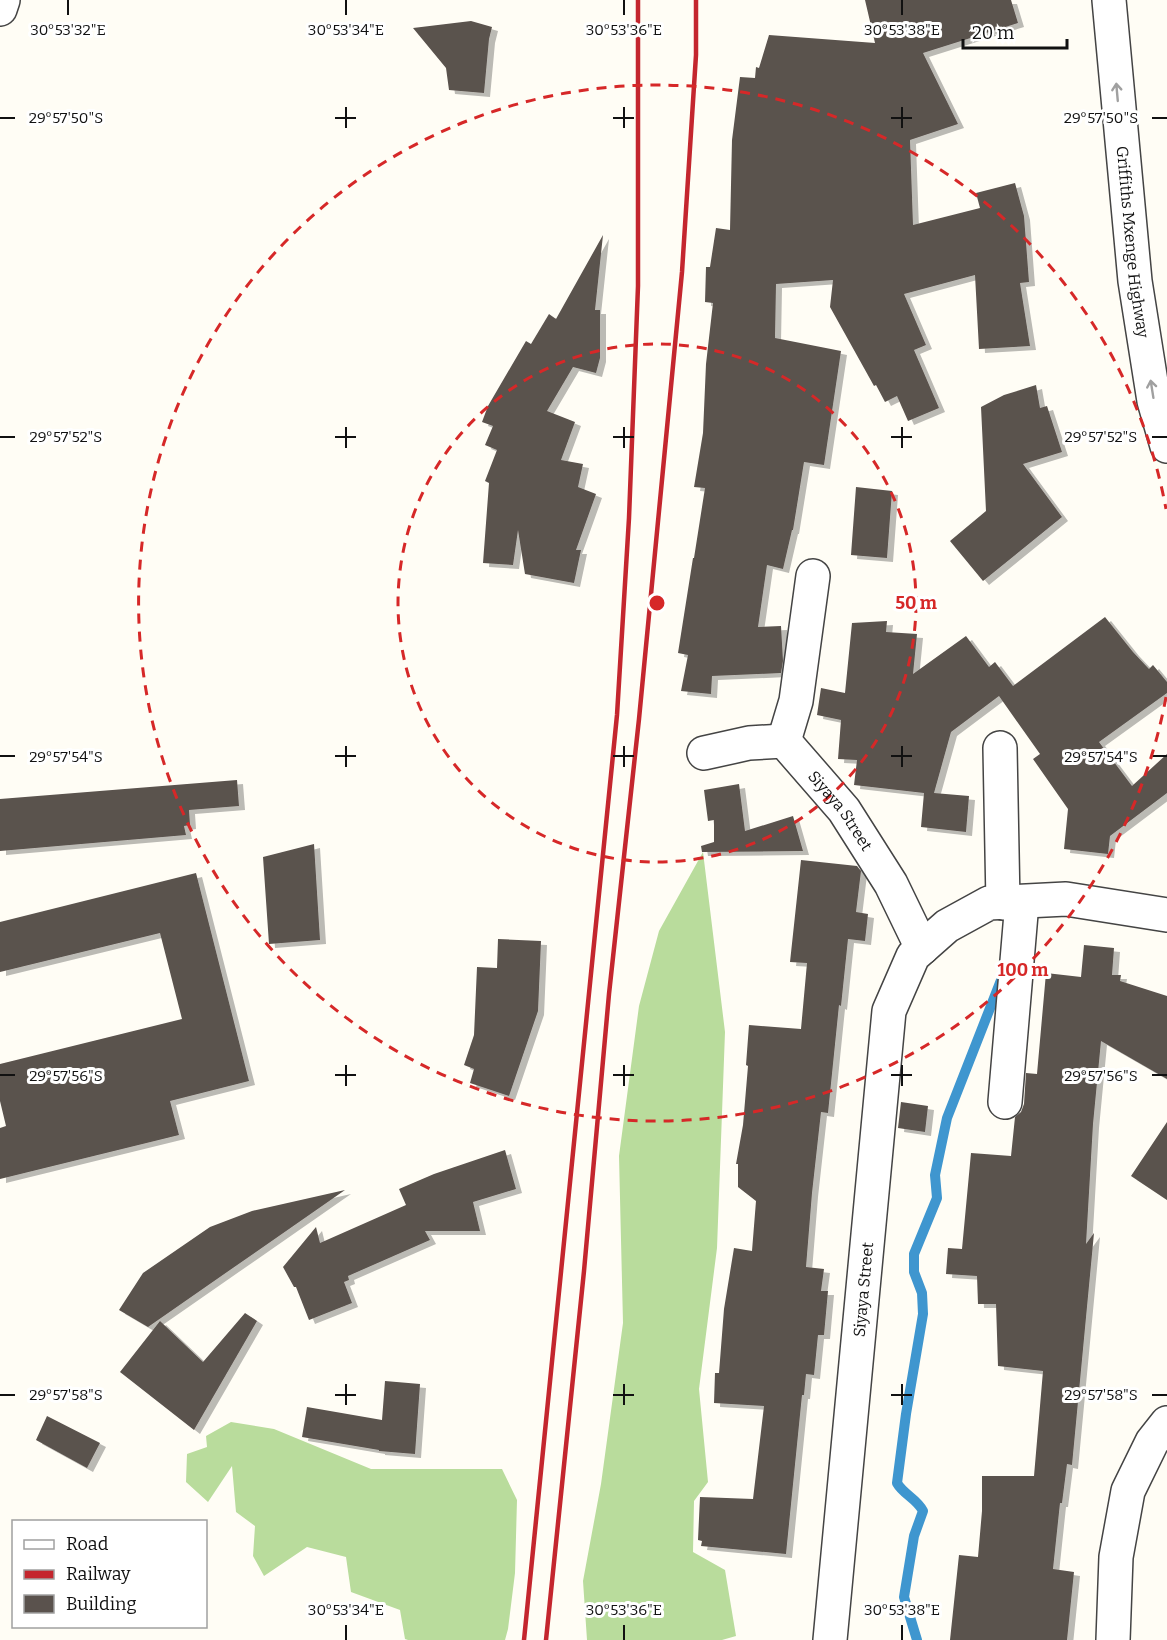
<svg xmlns="http://www.w3.org/2000/svg" width="1167" height="1640" font-family="Bitter,serif">
  <style>
    .forest { fill: #b9dc9c }
    .lines { fill: none; stroke-linecap: round; stroke-linejoin: round }
    .stream { stroke: #3f96cf; stroke-width: 10 }
    .building { fill: #5a524d; filter: url(#shadow) }
    .minor-casing { stroke: #444; stroke-width: 36 }
    .minor { stroke: #fff; stroke-width: 33 }
    .rail { stroke: #c4262e; stroke-width: 4.5 }
    .oneway { stroke: #a0a0a0 }
    .ticks { fill: none; stroke: #111; stroke-width: 2 }
    .ring { fill: none; stroke: #d62828; stroke-width: 3; stroke-dasharray: 10 8 }
    .labels { text-anchor: middle; stroke-width: 6; stroke-linejoin: round; paint-order: stroke }
    .street-label { font-size: 16px; fill: #111; stroke: #fff }
    .ticks-label { font-size: 15px; text-anchor: middle; fill: #111; stroke: #fff; stroke-width: 6; stroke-linejoin: round; paint-order: stroke }
    .centre { fill: #d62828; stroke: #fff; stroke-width: 3 }
    .ring-label { font-size: 18px; text-anchor: middle; font-weight: bold; fill: #d62828; stroke: #fff; stroke-width: 6; stroke-linejoin: round; paint-order: stroke }
  </style>
  <defs>
    <filter id="shadow"><feDropShadow dx="6" dy="4" stdDeviation="0" flood-color="#0004"/></filter>
  </defs>
  <rect width="100%" height="100%" fill="#fffdf5"/>
  <path class="forest" d="M 703,852 L 725,1032 L 717,1248 L 699,1389 L 708,1482 L 694,1501 L 693,1552 L 725,1570 L 736,1636 L 722,1640 L 587,1640 L 583,1581 L 601,1484 L 623,1323 L 619,1156 L 639,1006 L 659,931 Z
    M 231,1422 L 274,1429 L 371,1469 L 502,1469 L 517,1500 L 515,1573 L 508,1629 L 505,1640 L 408,1640 L 405,1639 L 400,1610 L 351,1592 L 346,1557 L 307,1547 L 264,1576 L 253,1556 L 255,1526 L 236,1512 L 232,1466 L 208,1502 L 186,1482 L 187,1454 L 207,1447 L 206,1436 Z"/>
  <g class="lines">
    <path class="stream" d="M 917,1640 L 904,1597 L 914,1536 L 923,1511 C 917,1499 903,1494 897,1483 L 906,1414 L 923,1314 L 922,1293 L 914,1272 L 914,1254 L 937,1198 L 935,1175 L 947,1118 L 1003,975"/>
  </g>
  <path class="building" d="M 865,0 L 1011,0 L 1018,23 L 923,53 L 958,124 L 910,140 L 913,225 L 980,208 L 976,193 L 1015,183 L 1024,216 L 1029,282 L 1020,283 L 1030,346 L 979,349 L 975,275 L 904,294 L 926,345 L 914,350 L 939,408 L 908,421 L 897,396 L 885,402 L 876,385 L 874,386 L 830,307 L 833,280 L 776,284 L 775,338 L 841,351 L 824,465 L 804,462 L 793,530 L 792,530 L 783,569 L 767,565 L 758,627 L 781,626 L 783,661 L 781,673 L 712,676 L 711,694 L 681,691 L 688,655 L 678,653 L 693,558 L 694,558 L 705,488 L 694,487 L 703,433 L 706,364 L 713,303 L 705,302 L 706,267 L 710,267 L 716,228 L 730,230 L 732,140 L 740,77 L 755,78 L 756,67 L 759,68 L 769,35 L 875,43 Z
    M 471,21 L 492,27 L 489,39 L 484,93 L 449,90 L 446,68 L 413,28 Z
    M 603,235 L 595,310 L 600,310 L 600,358 L 596,373 L 573,367 L 547,411 L 575,422 L 561,460 L 583,464 L 578,487 L 596,494 L 576,550 L 581,550 L 574,583 L 525,574 L 518,530 L 513,565 L 483,563 L 489,483 L 485,481 L 497,450 L 485,445 L 493,426 L 482,422 L 488,406 L 526,341 L 531,344 L 549,314 L 556,319 Z
    M 1036,385 L 1040,408 L 1047,406 L 1062,452 L 1023,464 L 1062,517 L 983,581 L 950,541 L 986,511 L 981,407 L 1004,395 Z
    M 856,487 L 892,491 L 887,558 L 851,555 Z
    M 1105,617 L 1133,652 L 1149,669 L 1153,665 L 1167,682 L 1167,693 L 1099,742 L 1132,786 L 1167,754 L 1167,793 L 1110,836 L 1108,854 L 1064,849 L 1068,809 L 1033,759 L 1040,754 L 999,696 L 951,732 L 934,793 L 969,796 L 966,832 L 921,827 L 924,793 L 854,785 L 857,760 L 838,759 L 841,720 L 817,715 L 821,688 L 845,693 L 852,623 L 887,621 L 886,632 L 917,634 L 913,674 L 966,636 L 989,667 L 995,662 L 1013,686 Z
    M 237,780 L 239,806 L 189,810 L 190,825 L 184,826 L 186,835 L 0,851 L 0,799 Z
    M 739,784 L 745,831 L 793,816 L 803,851 L 702,852 L 701,846 L 714,842 L 714,820 L 708,821 L 704,790 Z
    M 314,844 L 320,940 L 269,944 L 263,857 Z
    M 801,860 L 857,866 L 861,871 L 856,912 L 868,914 L 865,941 L 848,939 L 841,1006 L 839,1005 L 828,1113 L 821,1112 L 812,1193 L 806,1267 L 824,1269 L 821,1291 L 828,1291 L 824,1335 L 818,1335 L 814,1375 L 806,1374 L 804,1395 L 802,1395 L 786,1554 L 701,1546 L 702,1541 L 698,1540 L 700,1497 L 753,1499 L 764,1406 L 714,1403 L 715,1373 L 719,1373 L 724,1309 L 734,1248 L 752,1251 L 756,1201 L 738,1187 L 738,1164 L 736,1164 L 743,1125 L 748,1066 L 746,1065 L 749,1025 L 801,1029 L 807,963 L 790,962 Z
    M 196,873 L 249,1081 L 170,1101 L 179,1135 L 0,1179 L 0,1128 L 6,1126 L 0,1101 L 0,1064 L 182,1019 L 160,933 L 0,972 L 0,922 Z
    M 498,939 L 541,941 L 538,1011 L 509,1096 L 470,1083 L 474,1069 L 464,1065 L 474,1035 L 477,967 L 497,968 Z
    M 1084,945 L 1114,948 L 1112,975 L 1121,975 L 1120,981 L 1167,996 L 1167,1079 L 1101,1041 L 1093,1124 L 1086,1244 L 1094,1233 L 1072,1465 L 1067,1464 L 1062,1503 L 1060,1503 L 1053,1569 L 1074,1572 L 1067,1640 L 950,1640 L 959,1555 L 978,1557 L 982,1511 L 982,1476 L 1034,1476 L 1043,1371 L 998,1366 L 996,1304 L 978,1304 L 977,1276 L 946,1274 L 948,1248 L 962,1249 L 971,1153 L 1011,1156 L 1015,1117 L 1021,1112 L 1024,1104 L 1026,1073 L 1037,1074 L 1046,973 L 1081,977 Z
    M 901,1102 L 928,1106 L 925,1132 L 898,1128 Z
    M 1167,1122 L 1167,1200 L 1131,1176 Z
    M 505,1150 L 516,1189 L 473,1202 L 480,1231 L 425,1231 L 430,1240 L 348,1276 L 349,1280 L 344,1282 L 352,1303 L 309,1320 L 296,1287 L 294,1287 L 283,1267 L 316,1227 L 320,1243 L 406,1205 L 399,1189 L 434,1174 Z
    M 345,1190 L 148,1327 L 119,1310 L 143,1273 L 210,1227 L 252,1211 Z
    M 245,1313 L 257,1321 L 194,1430 L 120,1372 L 160,1321 L 203,1362 Z
    M 385,1381 L 420,1384 L 415,1454 L 379,1451 L 379,1450 L 302,1437 L 307,1407 L 382,1420 Z
    M 47,1416 L 100,1443 L 87,1468 L 36,1440 Z"/>
  <g class="lines">
    <defs>
      <g id="minor">
        <path id="s1" d="M 1109,0 L 1135,281 L 1154,401 L 1167,446"/>
        <path d="M 0,9 L 3,0"/>
        <path d="M 784,741 L 796,701 L 813,576"/>
        <path d="M 1000,748 L 1003,903"/>
        <path id="s2" d="M 704,753 L 749,743 L 784,741 L 844,810 L 891,884 L 922,948"/>
        <path d="M 1005,1102 L 1022,902"/>
        <path id="s3" d="M 830,1640 L 889,1011 L 913,956 L 947,926 L 989,903 L 1066,899 L 1167,915"/>
        <path d="M 1113,1640 L 1116,1557 L 1128,1491 L 1152,1442 L 1167,1423"/>
      </g>
    </defs>
    <use href="#minor" class="minor-casing"/>
    <use href="#minor" class="minor"/>
    <path class="rail" d="M 524,1640 L 617,715 L 629,518 L 638,286 L 638,0
      M 546,1640 L 584,1271 L 609,994 L 639,719 L 682,272 L 696,55 L 696,0"/>
  </g>
  <defs><path id="oneway-shaft" d="M-6 0H5M1.5-3L5.5 0L1.5 3" fill="none" stroke-width="1.6" stroke-linecap="round" stroke-linejoin="round" transform="scale(1.5)"/></defs>
  <g class="oneway">
    <use href="#oneway-shaft" transform="translate(1117 92) rotate(-95)"/>
    <use href="#oneway-shaft" transform="translate(1152 389) rotate(-99)"/>
  </g>
  <path class="ticks" d="M 68,0 L 68,15M 346,0 L 346,15M 624,0 L 624,15M 902,0 L 902,15M 346,107 L 346,128M 624,107 L 624,128M 902,107 L 902,128M 0,118 L 15,118M 335,118 L 356,118M 613,118 L 634,118M 891,118 L 912,118M 1152,118 L 1167,118M 346,427 L 346,448M 624,427 L 624,448M 902,427 L 902,448M 0,437 L 15,437M 335,437 L 356,437M 613,437 L 634,437M 891,437 L 912,437M 1152,437 L 1167,437M 346,746 L 346,767M 624,746 L 624,767M 902,746 L 902,767M 0,756 L 15,756M 335,756 L 356,756M 613,756 L 634,756M 891,756 L 912,756M 1152,756 L 1167,756M 346,1065 L 346,1086M 624,1065 L 624,1086M 902,1065 L 902,1086M 0,1075 L 15,1075M 335,1075 L 356,1075M 613,1075 L 634,1075M 891,1075 L 912,1075M 1152,1075 L 1167,1075M 346,1384 L 346,1405M 624,1384 L 624,1405M 902,1384 L 902,1405M 0,1395 L 15,1395M 335,1395 L 356,1395M 613,1395 L 634,1395M 891,1395 L 912,1395M 1152,1395 L 1167,1395M 346,1625 L 346,1640M 624,1625 L 624,1640M 902,1625 L 902,1640"/>
  <g class="ring">
    <circle cx="657" cy="603" r="259"/>
    <path d="M1166 697A518 518 0 1 1 1166 509"/>
  </g>
  <g class="labels">
    <g class="street-label">
      <text dy="6" stroke="none"><textPath href="#s1" startOffset="243">Griffiths Mxenge Highway</textPath></text>
      <text dy="6" stroke="none"><textPath href="#s2" startOffset="171">Siyaya Street</textPath></text>
      <text dy="6" stroke="none"><textPath href="#s3" startOffset="352">Siyaya Street</textPath></text>
    </g>
  </g>
  <g class="ticks-label">
    <text x="68" y="35">30°53'32"E</text>
    <text x="346" y="35">30°53'34"E</text>
    <text x="624" y="35">30°53'36"E</text>
    <text x="902" y="35">30°53'38"E</text>
    <text x="66" y="123">29°57'50"S</text>
    <text x="1101" y="123">29°57'50"S</text>
    <text x="66" y="442">29°57'52"S</text>
    <text x="1101" y="442">29°57'52"S</text>
    <text x="66" y="762">29°57'54"S</text>
    <text x="1101" y="762">29°57'54"S</text>
    <text x="66" y="1081">29°57'56"S</text>
    <text x="1101" y="1081">29°57'56"S</text>
    <text x="66" y="1400">29°57'58"S</text>
    <text x="1101" y="1400">29°57'58"S</text>
    <text x="346" y="1615">30°53'34"E</text>
    <text x="624" y="1615">30°53'36"E</text>
    <text x="902" y="1615">30°53'38"E</text>
  </g>
  <circle cx="657" cy="603" r="9" class="centre"/>
  <g class="ring-label">
    <text x="916" y="609">50 m</text>
    <text x="1023" y="976">100 m</text>
  </g>
  <rect x="12" y="1520" width="195" height="108" fill="#ffffff" stroke="#a0a0a0" stroke-width="1.5"/>
  <rect x="24" y="1540" width="30" height="9" fill="#ffffff" stroke="#a0a0a0" stroke-width="1.5"/>
  <text x="66" y="1550" font-size="18" fill="#111111">Road</text>
  <rect x="24" y="1570" width="30" height="9" fill="#c4262e" stroke="#a0a0a0" stroke-width="1.5"/>
  <text x="66" y="1580" font-size="18" fill="#111111">Railway</text>
  <rect x="24" y="1595" width="30" height="18" fill="#5a524d" stroke="#a0a0a0" stroke-width="1.5"/>
  <text x="66" y="1610" font-size="18" fill="#111111">Building</text>
  <path d="M963 39v9h104v-9" fill="none" stroke="#111111" stroke-width="3"/>
  <text x="972" y="39" font-size="18" fill="#111111" stroke="#ffffff" stroke-width="4.5" paint-order="stroke">20 m</text>
</svg>
